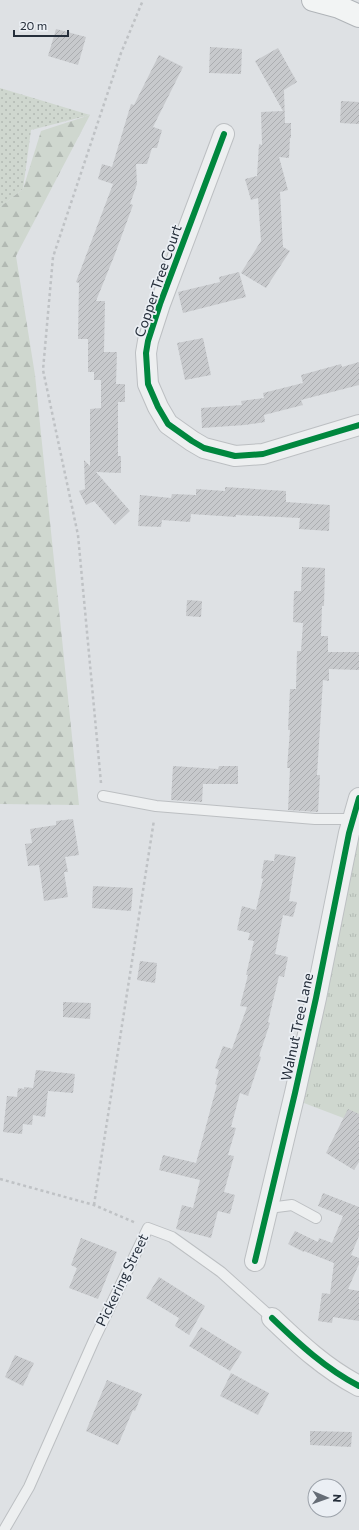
<svg xmlns="http://www.w3.org/2000/svg" width="359" height="1530" font-family="Commissioner,sans-serif">
  <style>
    .grass { fill: url(#grass-dots) }
    .forest { fill: url(#forest-firs) }
    .park { fill: url(#park-tufts) }
    .building { fill: url(#building-hatch) }
    .lines { fill: none; stroke-linecap: round; stroke-linejoin: round }
    .lane-casing { stroke: #bcbfc2; stroke-width: 12 }
    .street-casing { stroke: #bcbfc2; stroke-width: 22 }
    .highway-casing { stroke: #b0b4b8; stroke-width: 24 }
    .path { stroke: #bfc2c5; stroke-width: 2.5; stroke-dasharray: 3 3; stroke-linecap: butt }
    .lane { stroke: #edeff0; stroke-width: 10 }
    .street { stroke: #edeff0; stroke-width: 20 }
    .highway { stroke: #f2f4f4; stroke-width: 22 }
    .cycleway-casing { stroke: #ebeff4; stroke-width: 8 }
    .cycleway { stroke: #00873e; stroke-width: 6 }
    .labels { text-anchor: middle; stroke-width: 3.5; stroke-linejoin: round; paint-order: stroke }
    .street-label { font-size: 14px; fill: #262f3b; stroke: #ebeff4 }
  </style>
  <defs>
    <pattern id="grass-dots" width="8" height="8" patternUnits="userSpaceOnUse"><rect width="8" height="8" fill="#cfd7cf"/><path d="M2 2h.1M6 6h.1" fill="none" stroke="#b2b9b3" stroke-width="1.8" stroke-linecap="round"/></pattern>
    <pattern id="forest-firs" width="22" height="20" patternUnits="userSpaceOnUse"><rect width="22" height="20" fill="#cfd7cf"/><path d="M5 1l3.5 6h-7zM16 11l3.5 6h-7z" fill="#b2b9b3"/></pattern>
    <pattern id="park-tufts" width="24" height="20" patternUnits="userSpaceOnUse"><rect width="24" height="20" fill="#cfd7cf"/><path d="M3 7l-1-3M5 7V3M7 7l1-3M15 17l-1-3M17 17v-4M19 17l1-3" fill="none" stroke="#b2b9b3"/></pattern>
    <pattern id="building-hatch" width="6" height="6" patternUnits="userSpaceOnUse"><rect width="6" height="6" fill="#c7c9cc"/><path d="M-1 1l2-2M0 6l6-6M5 7l2-2" fill="none" stroke="#abadb0"/></pattern>
  </defs>
  <rect width="100%" height="100%" fill="#dee1e4"/>
  <path class="grass" d="M 0,88 L 90,115 L 31,130 L 23,189 L 0,207 Z"/>
  <path class="forest" d="M 90,115 L 16,256 L 35,375 L 79,805 L 0,804 L 0,207 L 23,189 L 41,131 Z"/>
  <path class="park" d="M 359,799 L 359,1124 L 304,1103 Z"/>
  <path class="building" d="M 56,29 L 86,37 L 78,65 L 48,56 Z
    M 210,47 L 242,49 L 241,74 L 209,73 Z
    M 278,48 L 297,82 L 284,90 L 285,123 L 291,123 L 291,138 L 290,138 L 289,158 L 279,157 L 288,190 L 280,192 L 283,247 L 290,251 L 266,288 L 241,273 L 261,241 L 258,198 L 251,200 L 245,179 L 257,176 L 259,144 L 262,145 L 261,112 L 283,111 L 255,61 Z
    M 159,55 L 183,67 L 153,127 L 162,130 L 157,148 L 152,148 L 147,164 L 136,164 L 137,184 L 130,204 L 133,205 L 115,254 L 96,301 L 105,301 L 104,352 L 117,352 L 116,384 L 125,384 L 125,402 L 118,402 L 118,456 L 121,456 L 121,473 L 96,472 L 130,511 L 115,525 L 94,501 L 86,505 L 79,491 L 85,489 L 84,460 L 90,466 L 90,409 L 101,408 L 101,380 L 94,380 L 94,372 L 88,372 L 88,339 L 78,339 L 79,283 L 76,282 L 113,184 L 98,179 L 102,164 L 112,167 L 131,104 L 134,105 Z
    M 341,101 L 359,102 L 359,124 L 340,123 Z
    M 239,272 L 246,297 L 183,313 L 178,292 L 220,282 L 219,277 Z
    M 203,338 L 211,375 L 185,380 L 177,343 Z
    M 359,362 L 359,385 L 301,400 L 303,405 L 264,415 L 265,422 L 245,425 L 202,428 L 201,408 L 242,405 L 241,401 L 264,398 L 263,393 L 303,383 L 301,375 L 341,364 L 342,367 Z
    M 225,487 L 286,491 L 286,502 L 330,505 L 329,531 L 299,529 L 300,518 L 236,515 L 236,517 L 191,514 L 190,522 L 162,520 L 161,527 L 138,526 L 140,495 L 171,498 L 172,494 L 196,495 L 196,489 L 225,491 Z
    M 302,567 L 325,568 L 324,606 L 322,606 L 321,636 L 328,636 L 328,652 L 359,652 L 359,670 L 329,669 L 329,681 L 323,680 L 317,775 L 320,775 L 318,812 L 288,810 L 290,768 L 287,768 L 290,730 L 288,730 L 290,689 L 296,689 L 297,651 L 301,651 L 303,623 L 293,622 L 294,591 L 301,591 Z
    M 187,600 L 202,601 L 201,617 L 186,616 Z
    M 173,766 L 218,769 L 219,766 L 238,766 L 238,784 L 203,784 L 202,802 L 171,800 Z
    M 73,819 L 79,855 L 65,857 L 68,872 L 64,872 L 68,897 L 44,901 L 39,865 L 28,866 L 25,844 L 32,843 L 30,829 L 56,825 L 56,821 Z
    M 275,854 L 296,857 L 289,901 L 297,902 L 293,917 L 283,915 L 275,954 L 288,957 L 284,977 L 279,976 L 268,1022 L 270,1023 L 259,1056 L 261,1057 L 248,1096 L 240,1093 L 231,1127 L 236,1128 L 228,1155 L 234,1156 L 224,1192 L 235,1195 L 230,1214 L 218,1211 L 211,1238 L 176,1229 L 182,1205 L 193,1208 L 200,1180 L 159,1170 L 163,1155 L 196,1163 L 217,1085 L 215,1084 L 219,1070 L 215,1068 L 223,1046 L 232,1049 L 247,1007 L 240,1006 L 248,975 L 246,975 L 254,941 L 248,940 L 250,933 L 237,930 L 242,906 L 256,910 L 263,879 L 261,878 L 264,860 L 274,861 Z
    M 93,886 L 133,888 L 131,911 L 92,908 Z
    M 140,961 L 157,963 L 155,983 L 137,980 Z
    M 63,1002 L 91,1003 L 90,1019 L 63,1017 Z
    M 36,1070 L 75,1074 L 73,1093 L 48,1091 L 45,1117 L 33,1115 L 32,1125 L 23,1124 L 22,1134 L 3,1132 L 7,1096 L 17,1097 L 18,1088 L 24,1089 L 24,1087 L 33,1088 Z
    M 348,1109 L 359,1114 L 359,1162 L 354,1170 L 326,1153 Z
    M 323,1193 L 359,1207 L 359,1236 L 351,1255 L 359,1258 L 359,1264 L 348,1289 L 359,1291 L 359,1321 L 333,1317 L 332,1323 L 318,1321 L 322,1293 L 330,1294 L 334,1263 L 304,1251 L 304,1252 L 288,1244 L 295,1231 L 318,1242 L 319,1238 L 332,1243 L 343,1216 L 318,1206 Z
    M 81,1238 L 117,1252 L 98,1299 L 69,1288 L 77,1268 L 71,1265 Z
    M 159,1277 L 205,1306 L 189,1335 L 175,1326 L 179,1318 L 146,1298 Z
    M 201,1327 L 242,1352 L 230,1371 L 189,1346 Z
    M 15,1355 L 34,1363 L 23,1386 L 5,1377 Z
    M 231,1373 L 269,1393 L 258,1415 L 220,1396 Z
    M 107,1380 L 142,1394 L 135,1411 L 133,1410 L 118,1445 L 86,1431 Z
    M 310,1431 L 352,1432 L 351,1447 L 310,1445 Z"/>
  <g class="lines">
    <defs>
      <path id="lane" d="M 103,796 L 156,806 L 315,819 L 354,819
        M 269,1208 L 292,1205 L 316,1218
        M 4,1530 L 29,1487 L 94,1340 L 148,1228 L 172,1237 L 221,1272 L 272,1318"/>
      <path id="street" d="M 224,134 L 160,304 L 148,341 L 146,353 L 148,384 L 158,407 L 168,424 L 192,441 L 204,448 L 235,456 L 263,454 L 359,425
        M 255,1261 L 295,1093 L 316,998 L 349,833 L 359,798
        M 272,1318 C 299,1344 326,1369 359,1386"/>
      <path id="highway" d="M 313,0 L 339,7 L 359,16"/>
    </defs>
    <use href="#lane" class="lane-casing"/>
    <use href="#street" class="street-casing"/>
    <use href="#highway" class="highway-casing"/>
    <path class="path" d="M 101,783 L 78,535 L 43,370 L 53,257 L 121,53 L 143,0
      M 0,1179 L 94,1205 L 136,1223
      M 94,1205 L 154,820"/>
    <use href="#lane" class="lane"/>
    <use href="#street" class="street"/>
    <use href="#highway" class="highway"/>
    <defs>
      <path id="cycleway" d="M 224,134 L 160,304 L 148,341 L 146,353 L 148,384 L 158,407 L 168,424 L 192,441 L 204,448 L 235,456 L 263,454 L 359,425
        M 255,1261 L 295,1093 L 316,998 L 349,833 L 359,798
        M 272,1318 C 299,1344 326,1369 359,1386"/>
    </defs>
    <use href="#cycleway" class="cycleway-casing"/>
    <use href="#cycleway" class="cycleway"/>
  </g>
  <g class="labels">
    <g class="street-label">
      <text transform="translate(158 281) rotate(-71)" y="5">Copper Tree Court</text>
      <text transform="translate(297 1027) rotate(-78)" y="5">Walnut Tree Lane</text>
      <text transform="translate(122 1280) rotate(-64)" y="5">Pickering Street</text>
    </g>
  </g>
  <g transform="translate(327 1498) rotate(92)"><circle r="19" fill="#ebeff4" stroke="#9ca2aa"/>
  <path d="M0-3L7 15L0 10L-7 15Z" fill="#666d76"/>
  <text y="-6" font-size="11" font-weight="bold" text-anchor="middle" fill="#262f3b">N</text>
  </g>
  <path d="M14 30v6h54v-6" fill="none" stroke="#262f3b" stroke-width="2"/>
  <text x="20" y="30" font-size="12" fill="#262f3b" stroke="#ebeff4" stroke-width="3" paint-order="stroke">20 m</text>
</svg>
